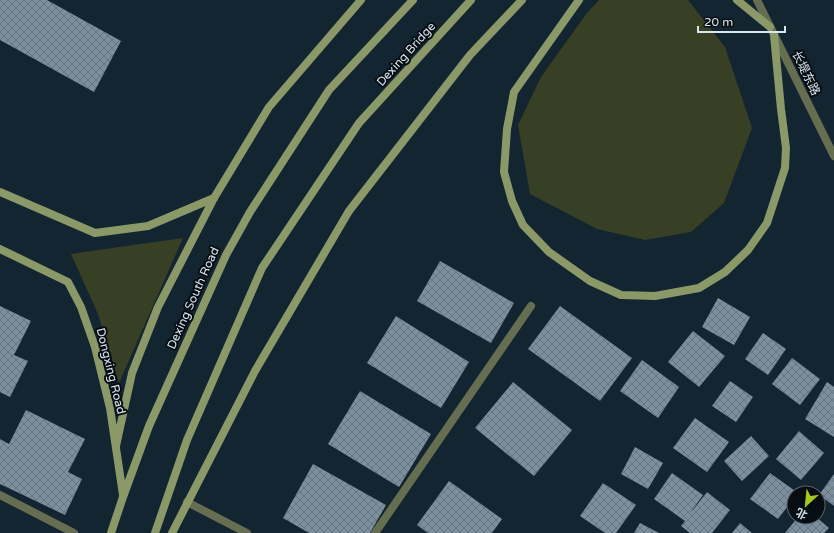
<svg xmlns="http://www.w3.org/2000/svg" width="834" height="533" font-family="'Varela Round','Noto Sans SC',sans-serif">
  <style>
    .grass { fill: #373f25 }
    .building { fill: url(#building-cross-hatch) }
    .lines { fill: none; stroke-linecap: round; stroke-linejoin: round }
    .minor { stroke: #656e50; stroke-width: 8 }
    .tertiary { stroke: #656e50; stroke-width: 8 }
    .secondary { stroke: #8b9968; stroke-width: 8 }
    .labels { text-anchor: middle; stroke-width: 4; stroke-linejoin: round; paint-order: stroke }
    .street-label { font-size: 12px; fill: #dae5ee; stroke: #070e13 }
  </style>
  <defs>
    <pattern id="building-cross-hatch" width="8" height="8" patternUnits="userSpaceOnUse"><rect width="8" height="8" fill="#7b8f9f"/><path d="M0 0l8 8M0 8l8-8" fill="none" stroke="#677580"/></pattern>
  </defs>
  <rect width="100%" height="100%" fill="#142532"/>
  <path class="grass" d="M 599,0 L 688,0 L 725,47 L 752,128 L 724,203 L 691,232 L 645,240 L 597,229 L 530,194 L 518,125 L 541,77 L 587,13 Z
    M 183,238 L 119,383 L 98,314 L 71,254 L 119,247 Z"/>
  <path class="building" d="M 0,0 L 47,0 L 121,41 L 94,92 L 0,40 Z
    M 440,261 L 514,303 L 491,343 L 417,301 Z
    M 718,298 L 750,317 L 734,345 L 702,327 Z
    M 0,306 L 31,321 L 14,355 L 28,361 L 10,397 L 0,392 Z
    M 560,306 L 632,358 L 600,401 L 528,349 Z
    M 396,316 L 469,362 L 441,408 L 367,363 Z
    M 693,331 L 725,356 L 699,387 L 668,362 Z
    M 763,333 L 786,349 L 768,375 L 745,359 Z
    M 792,358 L 820,379 L 800,405 L 772,384 Z
    M 642,360 L 679,387 L 658,418 L 620,391 Z
    M 730,381 L 753,397 L 736,422 L 712,406 Z
    M 513,382 L 572,430 L 534,476 L 475,428 Z
    M 827,382 L 834,387 L 834,437 L 805,419 Z
    M 360,391 L 431,434 L 399,487 L 328,444 Z
    M 26,410 L 85,439 L 68,472 L 82,479 L 65,515 L 0,484 L 0,439 L 9,444 Z
    M 695,418 L 729,442 L 707,472 L 673,448 Z
    M 799,431 L 824,453 L 801,480 L 776,459 Z
    M 751,436 L 769,456 L 742,481 L 724,461 Z
    M 635,447 L 663,463 L 648,489 L 621,474 Z
    M 313,464 L 386,505 L 370,533 L 309,533 L 283,518 Z
    M 672,473 L 703,495 L 689,515 L 707,492 L 730,510 L 712,533 L 690,533 L 681,526 L 685,521 L 654,499 Z
    M 770,473 L 798,493 L 794,493 L 794,498 L 778,519 L 750,499 Z
    M 834,474 L 834,506 L 819,495 Z
    M 449,481 L 502,519 L 492,533 L 428,533 L 417,525 Z
    M 603,483 L 636,505 L 616,533 L 605,533 L 580,516 Z
    M 798,517 L 816,517 L 829,528 L 824,533 L 785,533 Z
    M 640,523 L 659,533 L 634,533 Z
    M 740,523 L 752,533 L 732,533 Z"/>
  <g class="lines">
    <path class="minor" d="M 0,495 L 74,533
      M 187,502 L 247,533
      M 375,533 L 531,306"/>
    <path class="tertiary" d="M 757,0 L 834,156"/>
    <path class="secondary" d="M 579,0 L 514,92 L 507,129 L 504,172 L 512,201 L 523,225 L 549,252 L 590,281 L 621,295 L 655,296 L 699,288 L 725,272 L 748,250 L 767,223 L 785,168 L 786,148 L 781,109 L 774,35
      M 737,0 L 770,27
      M 0,192 L 95,233 L 148,226 L 214,198
      M 0,249 L 68,282 L 81,307 L 95,347 L 110,408 L 123,495
      M 116,446 L 132,373 L 158,307 L 214,198 L 269,107 L 361,0
      M 111,533 L 123,497 L 149,426 L 226,255 L 250,212 L 329,90 L 413,0
      M 155,533 L 187,440 L 262,268 L 359,123 L 471,0
      M 172,533 L 255,371 L 349,211 L 470,55 L 522,0"/>
  </g>
  <g class="labels">
    <g class="street-label">
      <text transform="translate(406 54) rotate(-48)" y="4">Dexing Bridge</text>
      <text transform="translate(806 73) rotate(64)" y="4">长堤东路</text>
      <text transform="translate(193 298) rotate(-66)" y="4">Dexing South Road</text>
      <text transform="translate(111 371) rotate(76)" y="4">Dongxing Road</text>
    </g>
  </g>
  <g transform="translate(806 505) rotate(207)"><circle r="19" fill="#070e13" stroke="#5b646b"/>
  <path d="M0-3L7 15L0 10L-7 15Z" fill="#a6c821"/>
  <text y="-6" font-size="11" font-weight="bold" text-anchor="middle" fill="#dae5ee">北</text>
  </g>
  <path d="M698 26v6h87v-6" fill="none" stroke="#dae5ee" stroke-width="2"/>
  <text x="704" y="26" font-size="12" fill="#dae5ee" stroke="#070e13" stroke-width="3" paint-order="stroke">20 m</text>
</svg>
